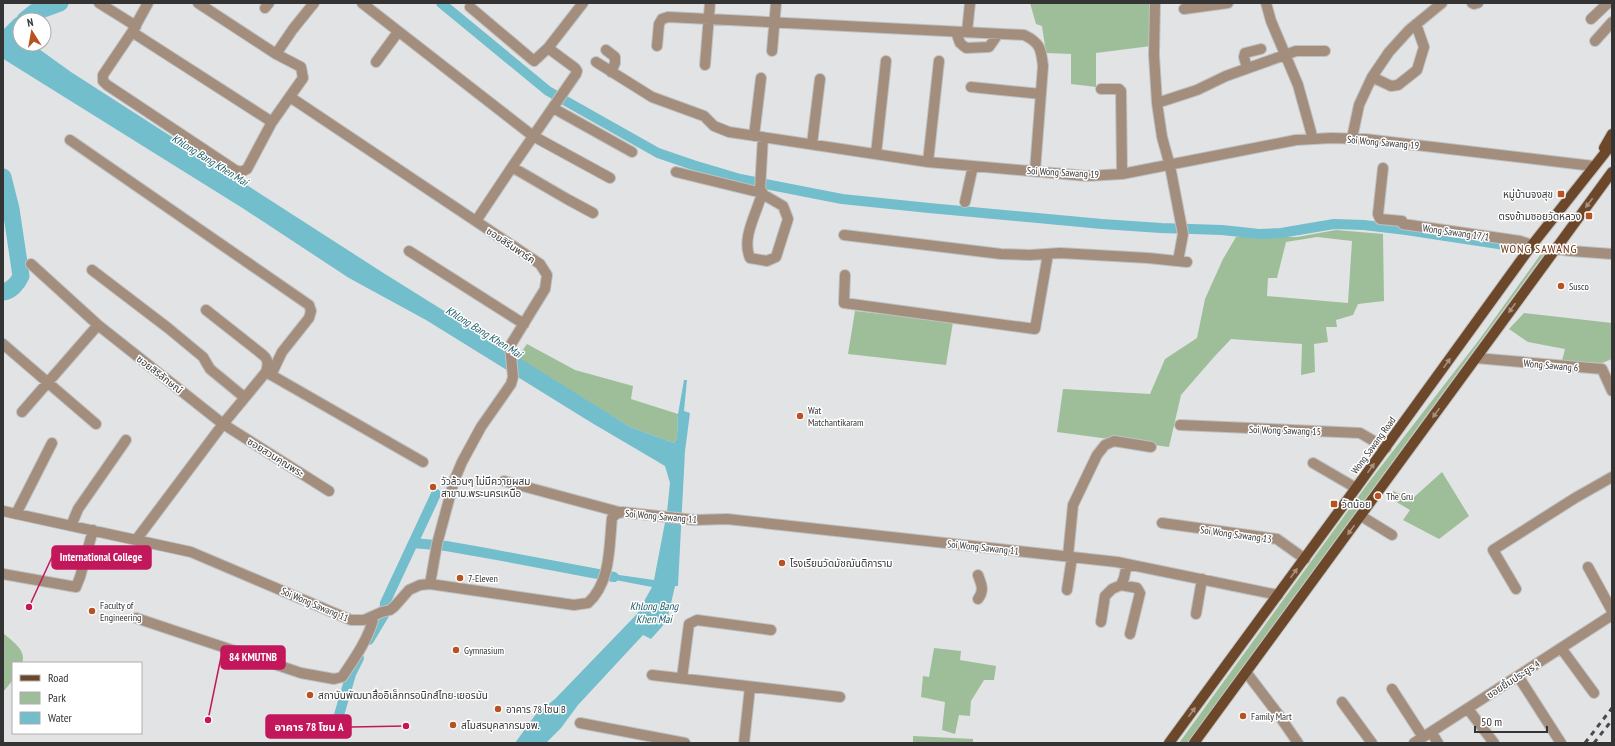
<svg xmlns="http://www.w3.org/2000/svg" width="1615" height="746" font-family="'PT Sans Narrow','Noto Sans Thai',sans-serif">
  <style>
    .green { fill: #9ebe99; fill-rule: evenodd }
    .water { fill: #72becc }
    .lines { fill: none; stroke-linecap: round; stroke-linejoin: round }
    .canal { stroke: #72becc; stroke-width: 10 }
    .river { stroke: #72becc; stroke-width: 17 }
    .minor-casing { stroke: #bfc0c1; stroke-width: 12 }
    .major-casing { stroke: #bfc0c1; stroke-width: 12 }
    .minor { stroke: #a38e7e; stroke-width: 10 }
    .major { stroke: #6c472a; stroke-width: 10 }
    .rail { stroke: #49494a; stroke-width: 3; stroke-dasharray: 5 5; stroke-linecap: butt }
    .oneway { fill: #a7917f }
    .poi-dot { fill: #b75221; stroke: #fff; stroke-width: 1.5 }
    .labels { text-anchor: middle; stroke-width: 3; stroke-linejoin: round; paint-order: stroke }
    .street-label { font-size: 10px; fill: #343435; stroke: #fff }
    .poi-label { font-size: 10px; fill: #343435; stroke: #fff; text-anchor: start }
    .water-label { font-size: 11px; font-style: italic; fill: #1c5c67; stroke: #fff }
    .quarter-label { font-size: 12px; letter-spacing: 1px; fill: #6d2d0e; stroke: #fff }
    .leader { fill: none; stroke: #c2185b; stroke-width: 1.5 }
    .callout-dot { fill: #c2185b; stroke: #fff; stroke-width: 1.5 }
    .callout { fill: #c2185b; stroke: #c2185b; stroke-width: 1.5 }
    .callout-label { font-size: 11px; text-anchor: middle; font-weight: bold; fill: #fff }
  </style>
  <rect width="100%" height="100%" fill="#e2e3e4"/>
  <path class="green" d="M 1030,3 L 1157,3 L 1159,45 L 1096,53 L 1096,87 L 1071,84 L 1071,54 L 1046,53 L 1042,26 L 1036,24 Z
    M 1336,230 L 1383,234 L 1384,301 L 1358,304 L 1353,315 L 1336,320 L 1337,327 L 1326,327 L 1328,342 L 1314,344 L 1315,372 L 1301,375 L 1302,344 L 1231,339 L 1214,357 L 1181,395 L 1169,447 L 1057,432 L 1063,389 L 1150,394 L 1165,359 L 1197,338 L 1205,299 L 1223,259 L 1236,237 L 1297,237 ZM 1317,237 L 1352,241 L 1348,303 L 1267,296 L 1268,278 L 1277,278 L 1286,242 Z
    M 1546,247 L 1547,248 L 1547,250 L 1187,743 L 1179,743 L 1369,482 L 1479,340 Z
    M 855,311 L 953,322 L 946,365 L 848,354 Z
    M 1524,313 L 1612,323 L 1612,359 L 1602,363 L 1562,361 L 1565,349 L 1528,342 L 1509,329 Z
    M 527,344 L 575,370 L 633,386 L 631,399 L 678,414 L 677,438 L 674,443 L 630,427 L 517,358 Z
    M 1442,472 L 1469,516 L 1439,539 L 1403,520 L 1410,510 L 1388,497 L 1393,491 L 1412,499 Z
    M 3,633 C 12,641 27,650 22,663 L 13,663 L 13,680 L 3,692 Z
    M 934,648 L 961,651 L 960,660 L 996,666 L 994,680 L 984,680 L 971,701 L 970,716 L 959,715 L 955,734 L 942,730 L 945,702 L 921,697 L 923,676 L 929,677 Z
    M 913,736 L 973,739 L 973,743 L 913,743 Z"/>
  <path class="water" d="M 16,33 L 20,36 L 20,44 L 32,44 L 71,72 L 385,274 L 630,427 L 674,443 L 677,438 L 678,414 L 684,380 L 687,380 L 684,411 L 690,413 L 685,451 L 678,586 L 675,586 L 667,621 L 651,639 L 643,635 L 578,705 L 561,728 L 546,743 L 515,743 L 536,714 L 555,699 L 637,614 L 652,587 L 610,579 L 612,574 L 654,580 L 667,512 L 670,483 L 665,466 L 592,423 L 426,320 L 349,278 L 244,209 L 5,60 L 3,58 L 3,47 Z"/>
  <g class="lines">
    <path class="canal" d="M 441,3 L 548,91 L 658,153 L 693,165 L 740,179 L 842,199 L 929,208 L 1102,224 L 1161,228 L 1222,230 L 1259,234 L 1281,233 L 1334,224 L 1364,225 L 1406,230 L 1518,247
      M 413,543 L 446,546 L 486,553 L 614,577
      M 369,640 L 384,615 L 385,603 L 436,494
      M 337,722 L 351,674 L 359,658"/>
    <path class="river" d="M 25,20 L 35,12 L 60,3
      M 3,42 L 20,25
      M 3,177 L 11,209 L 21,276 C 18,283 11,291 3,292"/>
    <defs>
      <path id="minor" d="M 99,3 L 136,26
        M 148,3 L 132,32 L 103,75 L 103,81 L 107,85 L 235,170 L 241,172 L 247,169 L 272,122 L 303,78 L 301,67 L 276,54 L 198,3
        M 362,3 L 533,136 L 610,178
        M 1155,3 L 1154,55 L 1157,103 L 1162,137 L 1170,166 L 1183,234 L 1178,261
        M 1266,3 L 1271,21 L 1298,85 L 1311,132 L 1312,139
        M 1472,3 L 1474,4 L 1478,3
        M 470,7 L 534,61 L 548,48 L 583,3
        M 265,8 L 269,3
        M 1184,9 L 1228,3
        M 1591,19 L 1608,3
        M 132,32 L 272,122
        M 956,32 L 960,43 L 966,48 L 989,47 L 998,34
        M 967,32 L 970,3
        M 1595,41 L 1612,22
        M 657,46 L 659,24 L 662,19 L 668,17 L 1024,35 C 1041,43 1041,50 1043,66 L 1035,171
        M 606,50 L 615,57 L 615,63 L 611,72
        M 772,51 L 776,3
        M 276,54 L 293,29 L 314,3
        M 376,62 L 398,32
        M 596,62 L 652,97 L 704,116 L 714,126 L 729,132 L 928,162 L 1087,176 L 1122,174 L 1296,140 L 1331,138 L 1365,139 L 1593,166
        M 705,65 L 710,3
        M 1247,68 L 1244,57 L 1245,53 L 1261,49
        M 1372,77 L 1391,86 L 1398,85 L 1417,70 L 1424,47 L 1416,24
        M 971,87 L 1041,94
        M 1101,89 L 1119,89 L 1121,91 L 1122,174
        M 290,97 L 540,264 L 547,275 L 545,289 L 510,346 L 513,377 L 511,384 L 481,427 L 462,462 L 454,481 L 437,544 L 430,584
        M 1157,103 L 1197,90 L 1226,76 L 1296,51 L 1325,51
        M 553,108 L 632,152
        M 754,136 L 761,78
        M 1352,138 L 1359,105 L 1372,77 L 1389,52 L 1409,30 L 1442,3
        M 70,140 L 309,305 L 311,311 L 309,318 L 282,352 L 271,375
        M 812,144 L 820,79
        M 876,154 L 886,61
        M 928,162 L 939,61
        M 512,167 L 567,199 L 593,213
        M 1383,168 L 1378,214 L 1380,219 L 1402,221 L 1403,224 L 1520,241 L 1532,245
        M 676,172 L 762,193 C 757,213 741,238 750,258 L 767,261 L 776,257 L 788,219 L 783,206 L 764,195 L 760,189 L 763,137
        M 965,202 L 973,166
        M 476,221 L 512,167 L 576,74 L 577,71 L 575,68 L 548,48
        M 844,235 L 1001,254 L 1030,255 L 1060,253 L 1148,258 L 1187,262
        M 1555,249 L 1571,251 L 1612,254
        M 409,251 L 524,324
        M 31,264 L 98,325 L 223,424 L 329,491
        M 92,270 L 168,328 L 203,357 L 210,369 L 244,397
        M 845,275 L 844,303 L 1035,329 L 1048,254
        M 3,344 L 96,424
        M 1476,358 L 1602,369 L 1612,391
        M 266,372 L 423,462
        M 22,412 L 98,325
        M 1180,425 L 1360,433 L 1386,448
        M 1313,463 L 1356,488
        M 504,481 L 619,512
        M 3,511 L 191,552 L 351,620 L 364,620 L 382,612 L 390,610 L 394,607 L 409,590 L 420,585 L 430,584 L 574,605 L 588,603 C 611,582 609,547 612,518 L 616,514 L 622,512 L 695,520 L 727,519 L 1117,562 L 1278,595
        M 16,514 L 52,443
        M 1361,516 L 1392,535
        M 1162,523 L 1277,539 L 1305,559
        M 71,526 L 78,509 L 126,440
        M 136,540 L 223,424 L 266,372 C 268,365 269,360 263,355 L 206,310
        M 1068,556 L 1073,505 L 1097,455 L 1105,445 L 1114,441 L 1151,447
        M 1588,567 L 1612,611
        M 3,574 L 76,587 L 80,577 L 93,530
        M 978,575 C 981,584 985,590 978,599
        M 1121,585 L 1137,588 L 1140,593 L 1130,634
        M 1516,589 L 1493,550 L 1575,498 L 1612,477
        M 1067,590 L 1072,557
        M 1196,614 L 1202,579
        M 136,618 L 301,673 L 334,679 L 342,677 C 355,658 369,638 374,616
        M 1101,622 L 1105,596 L 1112,589 L 1121,585 L 1124,578 L 1127,564
        M 1561,648 L 1594,693
        M 1246,672 L 1278,714 L 1298,743
        M 652,675 L 840,697
        M 1518,676 L 1561,743
        M 682,678 L 689,624 L 697,620 L 771,630
        M 1392,689 L 1423,737
        M 1342,702 L 1372,743
        M 1468,709 L 1494,743
        M 580,723 L 685,743
        M 1431,732 L 1438,743
        M 744,743 L 750,687
        M 1414,743 L 1612,615"/>
      <path id="major" d="M 1604,148 L 1612,134
        M 1169,743 L 1356,488 L 1532,245 L 1612,144
        M 1194,743 L 1612,172"/>
    </defs>
    <use href="#minor" class="minor-casing"/>
    <use href="#major" class="major-casing"/>
    <use href="#minor" class="minor"/>
    <use href="#major" class="major"/>
    <path class="rail" d="M 1585,743 L 1612,708
      M 1594,743 L 1612,720"/>
  </g>
  <defs><path id="oneway-solid" d="M-6-.8H1V-3.2L6.5 0L1 3.2V.8H-6Z"/></defs>
  <g class="oneway">
    <use href="#oneway-solid" transform="translate(1589 203) rotate(127)"/>
    <use href="#oneway-solid" transform="translate(1512 308) rotate(126)"/>
    <use href="#oneway-solid" transform="translate(1447 363) rotate(-54)"/>
    <use href="#oneway-solid" transform="translate(1436 413) rotate(126)"/>
    <use href="#oneway-solid" transform="translate(1371 468) rotate(-54)"/>
    <use href="#oneway-solid" transform="translate(1351 530) rotate(126)"/>
    <use href="#oneway-solid" transform="translate(1294 573) rotate(-54)"/>
    <use href="#oneway-solid" transform="translate(1192 712) rotate(-54)"/>
  </g>
  <g class="poi-dot">
    <rect x="1557" y="190" width="8" height="8" rx="2"/>
    <rect x="1585" y="212" width="8" height="8" rx="2"/>
    <circle cx="1561" cy="286" r="4"/>
    <circle cx="800" cy="416" r="4"/>
    <circle cx="433" cy="487" r="4"/>
    <circle cx="1378" cy="496" r="4"/>
    <rect x="1330" y="500" width="8" height="8" rx="2"/>
    <circle cx="782" cy="563" r="4"/>
    <circle cx="460" cy="578" r="4"/>
    <circle cx="92" cy="611" r="4"/>
    <circle cx="456" cy="650" r="4"/>
    <circle cx="310" cy="695" r="4"/>
    <circle cx="498" cy="709" r="4"/>
    <circle cx="1243" cy="716" r="4"/>
    <circle cx="453" cy="725" r="4"/>
  </g>
  <g class="labels">
    <g class="street-label">
      <text transform="translate(1383 142) rotate(5)" y="4">Soi Wong Sawang 19</text>
      <text transform="translate(1063 172) rotate(3)" y="4">Soi Wong Sawang 19</text>
      <text transform="translate(1456 232) rotate(8)" y="4">Wong Sawang 17/1</text>
      <text transform="translate(511 245) rotate(34)" y="4">ซอยสิรีนพาร์ค</text>
      <text transform="translate(1551 365) rotate(5)" y="4">Wong Sawang 6</text>
      <text transform="translate(160 374) rotate(38)" y="4">ซอยสิริลักษณ์</text>
      <text transform="translate(1285 430) rotate(2)" y="4">Soi Wong Sawang 15</text>
      <text transform="translate(1373 445) rotate(-54)" y="4">Wong Sawang Road</text>
      <text transform="translate(276 457) rotate(32)" y="4">ซอยสวนคุณพระ</text>
      <text transform="translate(661 516) rotate(5)" y="4">Soi Wong Sawang 11</text>
      <text transform="translate(1236 534) rotate(8)" y="4">Soi Wong Sawang 13</text>
      <text transform="translate(983 547) rotate(6)" y="4">Soi Wong Sawang 11</text>
      <text transform="translate(315 604) rotate(23)" y="4">Soi Wong Sawang 11</text>
      <text transform="translate(1513 679) rotate(-33)" y="4">ซอยยิ้มประยูร 4</text>
    </g>
    <g class="poi-label">
      <text x="1553" y="198" text-anchor="end">หมู่บ้านจงสุข</text>
      <text x="1581" y="220" text-anchor="end">ตรงข้ามซอยวัดหลวง</text>
      <text x="1569" y="290">Susco</text>
      <text x="808" y="414">Wat<tspan x="808" dy="12">Matchantikaram</tspan></text>
      <text x="441" y="485">วัวล้วนๆ ไม่มีควายผสม<tspan x="441" dy="12">สาขาม.พระนครเหนือ</tspan></text>
      <text x="1386" y="500">The Gru</text>
      <text x="1342" y="508">วัดน้อย</text>
      <text x="790" y="567">โรงเรียนวัดมัชฌันติการาม</text>
      <text x="468" y="582">7-Eleven</text>
      <text x="100" y="609">Faculty of<tspan x="100" dy="12">Engineering</tspan></text>
      <text x="464" y="654">Gymnasium</text>
      <text x="318" y="699">สถาบันพัฒนาสื่ออิเล็กทรอนิกส์ไทย-เยอรมัน</text>
      <text x="506" y="713">อาคาร 78 โซน B</text>
      <text x="1251" y="720">Family Mart</text>
      <text x="461" y="729">สโมสรบุคลากรมจพ.</text>
    </g>
    <g class="water-label">
      <text transform="translate(210 160) rotate(32)" y="4">Khlong Bang Khen Mai</text>
      <text transform="translate(484 332) rotate(32)" y="4">Khlong Bang Khen Mai</text>
      <text x="654" y="610">Khlong Bang<tspan x="654" dy="13">Khen Mai</tspan></text>
    </g>
    <g class="quarter-label">
      <text x="1539" y="253">WONG SAWANG</text>
    </g>
  </g>
  <path class="leader" d="M29 607L52 557M208 720L221 657M406 726L351 727"/>
  <g class="callout-dot">
    <circle cx="29" cy="607" r="4"/>
    <circle cx="208" cy="720" r="4"/>
    <circle cx="406" cy="726" r="4"/>
  </g>
  <g class="callout">
    <rect x="52" y="546" width="99" height="23" rx="4"/>
    <rect x="221" y="646" width="64" height="23" rx="4"/>
    <rect x="266" y="715" width="85" height="23" rx="4"/>
  </g>
  <g class="callout-label">
    <text x="101" y="561">International College</text>
    <text x="253" y="661">84 KMUTNB</text>
    <text x="309" y="731">อาคาร 78 โซน A</text>
  </g>
  <rect width="1615" height="746" fill="none" stroke="#343435" stroke-width="8"/>
  <rect x="12" y="662" width="130" height="72" fill="#ffffff" stroke="#aeaeae"/>
  <rect x="20" y="675" width="20" height="6" fill="#6c472a" stroke="#aeaeae"/>
  <text x="48" y="682" font-size="12" fill="#343435">Road</text>
  <rect x="20" y="692" width="20" height="12" fill="#9ebe99" stroke="#aeaeae"/>
  <text x="48" y="702" font-size="12" fill="#343435">Park</text>
  <rect x="20" y="712" width="20" height="12" fill="#72becc" stroke="#aeaeae"/>
  <text x="48" y="722" font-size="12" fill="#343435">Water</text>
  <g transform="translate(32 32) rotate(349)"><circle r="19" fill="#ffffff" stroke="#aeaeae"/>
  <path d="M0-3L7 15L0 10L-7 15Z" fill="#b75221"/>
  <text y="-6" font-size="11" font-weight="bold" text-anchor="middle" fill="#343435">N</text>
  </g>
  <path d="M1475 726v6h72v-6" fill="none" stroke="#343435" stroke-width="2"/>
  <text x="1481" y="726" font-size="12" fill="#343435" stroke="#ffffff" stroke-width="3" paint-order="stroke">50 m</text>
</svg>
